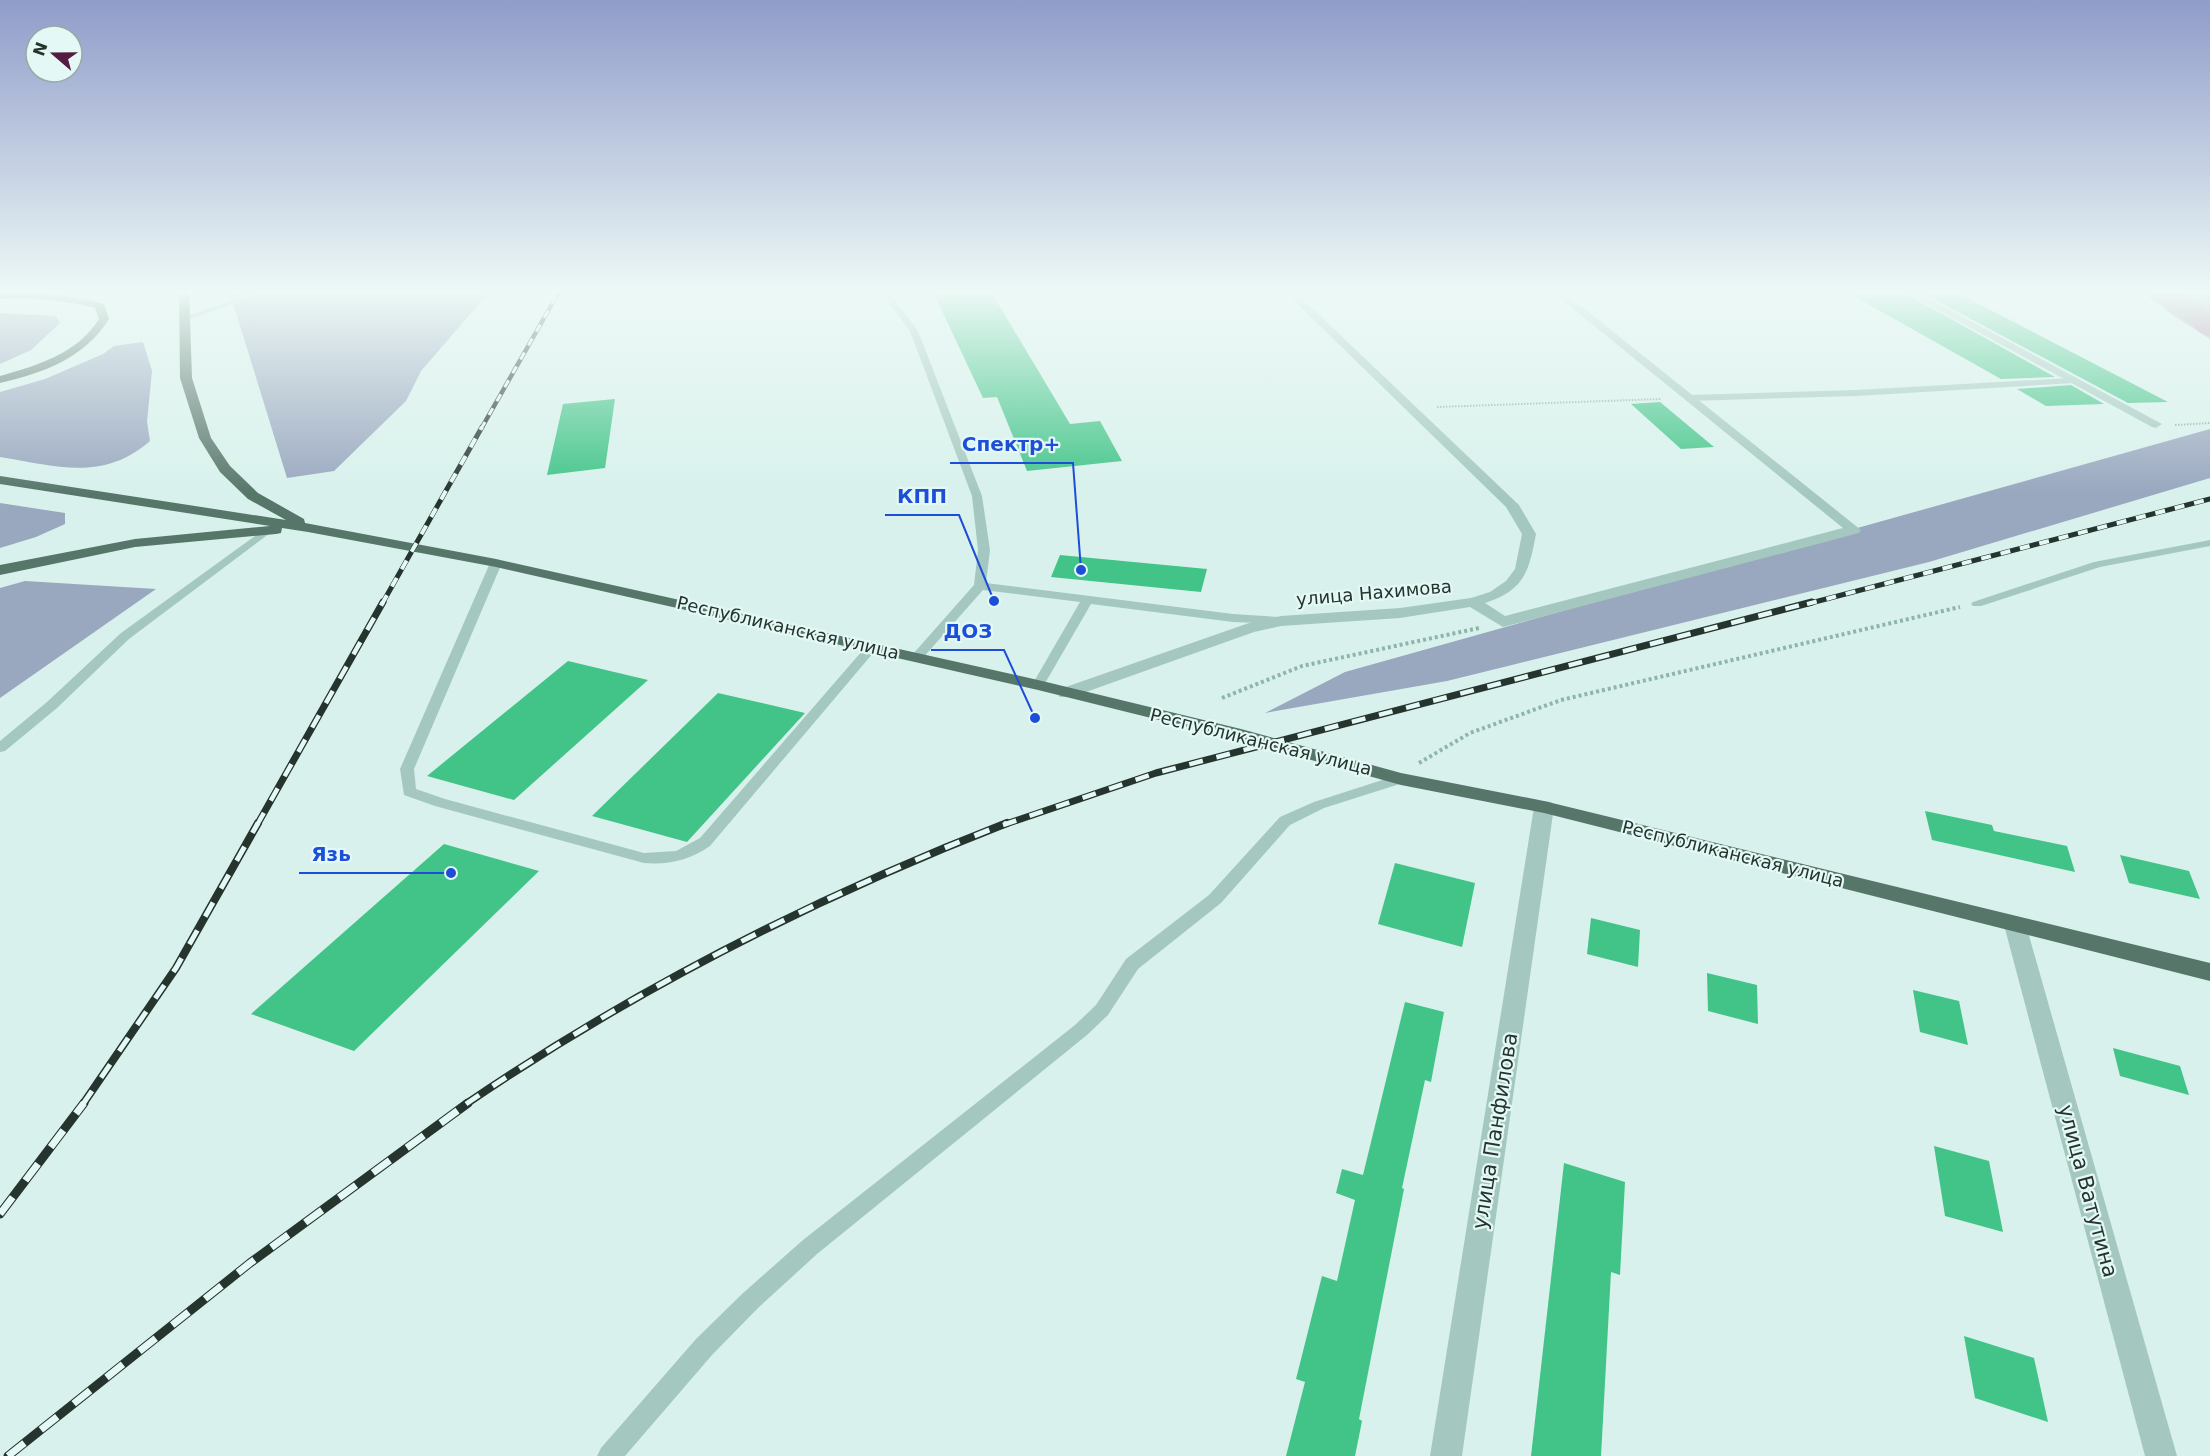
<svg xmlns="http://www.w3.org/2000/svg" width="2210" height="1456" font-family="'DejaVu Sans',sans-serif">
  <style>
    .green { fill: #99a7bf }
    .lines { fill: none; stroke-linecap: round; stroke-linejoin: round }
    .river { fill: #ad789b; fill-rule: evenodd }
    .building { fill: #42c488 }
    .path-far1 { stroke: #8fb4aa; stroke-width: 2; stroke-dasharray: 1.5 1.5; stroke-linecap: butt }
    .path { stroke: #8fb4aa; stroke-width: 4; stroke-dasharray: 3 3; stroke-linecap: butt }
    .lane { fill: #a4c8bf; fill-rule: evenodd }
    .street { fill: #a4c8bf; fill-rule: evenodd }
    .primary { fill: #57766a; fill-rule: evenodd }
    .rail-far4-casing { stroke: #26342e; stroke-width: 4.5 }
    .rail-far3-casing { stroke: #26342e; stroke-width: 5 }
    .rail-far2-casing { stroke: #26342e; stroke-width: 7 }
    .rail-far1-casing { stroke: #26342e; stroke-width: 8 }
    .rail-casing { stroke: #26342e; stroke-width: 9 }
    .rail-far4 { stroke: #e4f9f5; stroke-width: 3; stroke-dasharray: 8; stroke-linecap: butt }
    .rail-far3 { stroke: #e4f9f5; stroke-width: 4; stroke-dasharray: 10; stroke-linecap: butt }
    .rail-far2 { stroke: #e4f9f5; stroke-width: 4.5; stroke-dasharray: 14; stroke-linecap: butt }
    .rail-far1 { stroke: #e4f9f5; stroke-width: 5; stroke-dasharray: 16; stroke-linecap: butt }
    .rail { stroke: #e4f9f5; stroke-width: 7; stroke-dasharray: 21; stroke-linecap: butt }
    .labels { text-anchor: middle; stroke-width: 4.5; stroke-linejoin: round; paint-order: stroke }
    .street-label { font-size: 18px; fill: #26342e; stroke: #e4f9f5 }
    .near-street-label { font-size: 21px; fill: #26342e; stroke: #e4f9f5 }
    .leader { fill: none; stroke: #1d4ed8; stroke-width: 2 }
    .callout-dot { fill: #1d4ed8; stroke: #e4f9f5; stroke-width: 2 }
    .callout-label { font-size: 20px; text-anchor: middle; font-weight: bold; fill: #1d4ed8; stroke: #e4f9f5; stroke-width: 4.5; stroke-linejoin: round; paint-order: stroke }
  </style>
  <rect width="100%" height="100%" fill="#d8f1ec"/>
  <path class="green" d="M 229,290 L 491,290 L 421,371 L 406,401 L 334,471 L 287,478 Z
    M 2142,290 L 2210,290 L 2210,339 L 2172,315 Z
    M 0,313 L 56,316 L 60,323 L 31,350 L 0,364 Z
    M 143,342 L 152,371 L 147,422 L 150,441 C 103,482 56,466 0,457 L 0,392 L 45,379 L 103,354 L 114,346 Z
    M 2210,429 L 2210,478 L 1929,562 L 1447,681 L 1265,713 L 1345,672 Z
    M 0,503 L 65,513 L 65,524 L 36,537 L 0,548 Z
    M 25,581 L 156,589 L 0,698 L 0,588 Z"/>
  <g class="lines">
    <path class="river" d="M 2143,290 L 2175,290 L 2210,311 L 2210,336 L 2200,333 L 2194,326 L 2147,296 Z"/>
  </g>
  <path class="building" d="M 990,290 L 1070,424 L 1100,421 L 1122,461 L 1027,471 L 997,397 L 983,398 L 934,294 Z
    M 1843,290 L 1899,290 L 2055,377 L 2001,379 Z
    M 1917,290 L 1952,290 L 2168,402 L 2128,403 Z
    M 2071,385 L 2104,404 L 2046,406 L 2017,389 Z
    M 615,399 L 605,468 L 547,475 L 563,404 Z
    M 1660,402 L 1714,447 L 1681,449 L 1631,404 Z
    M 1060,555 L 1207,569 L 1201,592 L 1051,577 Z
    M 568,661 L 648,680 L 514,800 L 427,776 Z
    M 718,693 L 805,713 L 687,842 L 592,816 Z
    M 1925,811 L 1992,825 L 1994,831 L 2067,846 L 2075,872 L 1932,840 Z
    M 444,844 L 539,871 L 354,1051 L 251,1014 Z
    M 2120,855 L 2189,871 L 2200,899 L 2129,883 Z
    M 1395,863 L 1475,883 L 1462,947 L 1378,924 Z
    M 1591,918 L 1640,930 L 1638,967 L 1587,954 Z
    M 1707,973 L 1757,985 L 1758,1024 L 1708,1011 Z
    M 1913,990 L 1959,1001 L 1968,1045 L 1920,1032 Z
    M 1405,1002 L 1444,1012 L 1431,1082 L 1425,1080 L 1402,1188 L 1404,1189 L 1359,1419 L 1362,1421 L 1355,1456 L 1286,1456 L 1305,1382 L 1296,1379 L 1322,1276 L 1337,1281 L 1355,1200 L 1336,1193 L 1342,1169 L 1363,1175 Z
    M 2113,1048 L 2180,1066 L 2189,1095 L 2120,1076 Z
    M 1934,1146 L 1989,1161 L 2003,1232 L 1945,1216 Z
    M 1564,1163 L 1625,1182 L 1620,1275 L 1611,1272 L 1601,1456 L 1531,1456 Z
    M 1964,1336 L 2034,1358 L 2048,1422 L 1975,1398 Z"/>
  <g class="lines">
    <path class="path-far1" d="M 1437,407 L 1661,399
      M 2175,425 L 2210,423"/>
    <path class="path" d="M 1222,698 L 1302,666 L 1479,628
      M 1419,763 L 1470,733 L 1561,700 L 1960,607"/>
    <path class="lane" d="M 261,290 L 271,290 L 188,320 L 181,318 Z
      M 883,290 L 891,290 L 895,300 L 918,331 L 982,496 L 990,550 L 986,583 L 1233,614 L 1279,617 L 1283,618 L 1285,621 L 1283,624 L 1233,622 L 1091,604 L 1044,685 L 1038,689 L 1032,685 L 1080,602 L 983,590 L 921,660 L 913,660 L 911,657 L 913,654 L 974,585 L 978,550 L 972,496 L 910,331 L 887,300 Z
      M 2071,378 L 2075,381 L 2074,383 L 1856,396 L 1688,401 L 1684,398 L 1688,395 L 1856,390 Z
      M 266,528 L 270,529 L 270,533 L 129,639 L 57,708 L 5,751 L 0,752 L 0,741 L 47,702 L 121,633 Z
      M 2210,540 L 2210,546 L 2100,567 L 1981,606 L 1973,606 L 1971,604 L 1973,602 L 2094,562 Z
      M 496,560 L 502,563 L 414,769 L 416,789 L 445,799 L 644,853 L 676,851 L 700,838 L 869,643 L 873,642 L 879,646 L 710,846 C 690,860 669,865 644,863 L 435,806 L 404,795 L 400,769 L 490,563 Z
      M 1401,774 L 1406,776 L 1408,779 L 1406,782 L 1324,808 L 1290,825 L 1221,903 L 1138,969 L 1108,1015 L 1087,1035 L 817,1254 L 758,1308 L 712,1355 L 625,1456 L 597,1456 L 601,1448 L 696,1339 L 742,1294 L 803,1240 L 1075,1025 L 1096,1005 L 1126,959 L 1209,895 L 1280,817 L 1314,802 Z"/>
    <path class="street" d="M 1283,290 L 1293,290 L 1519,505 L 1536,534 C 1529,571 1525,590 1485,603 L 1505,616 L 1843,528 L 1550,290 L 1561,290 L 1861,530 L 1859,533 L 1503,627 L 1470,607 L 1400,618 L 1281,626 L 1254,632 L 1072,697 L 1060,697 L 1057,693 L 1060,689 L 1249,623 L 1281,616 L 1400,608 L 1471,598 L 1490,592 L 1506,581 L 1515,569 L 1522,534 L 1506,507 Z
      M 1901,290 L 1913,290 L 2162,424 L 2156,428 L 2152,427 Z
      M 1544,801 L 1551,802 L 1554,807 L 1462,1456 L 1430,1456 L 1534,807 L 1537,802 Z
      M 2015,917 L 2023,919 L 2026,925 L 2177,1456 L 2145,1456 L 2004,925 L 2007,919 Z"/>
    <path class="primary" d="M 179,290 L 189,290 L 192,378 L 211,438 L 230,466 L 258,493 L 304,519 L 305,523 L 496,559 L 1038,680 L 1241,729 L 1401,773 L 1544,801 L 2210,963 L 2210,981 L 1544,813 L 1401,785 L 1236,739 L 1038,690 L 496,567 L 308,532 L 282,528 L 281,533 L 276,534 L 135,547 L 0,575 L 0,565 L 135,539 L 270,526 L 0,484 L 0,476 L 286,520 L 248,499 L 220,472 L 199,438 L 180,378 Z
      M 0,293 C 36,292 69,294 104,304 L 109,319 C 85,358 43,373 0,383 L 0,376 C 38,365 77,354 99,319 L 95,308 C 64,299 32,298 0,299 Z"/>
    <defs>
      <path id="rail-far4" d="M 481,429 L 560,290"/>
      <path id="rail-far3" d="M 382,604 L 482,427
        M 1807,604 L 2210,499"/>
      <path id="rail-far2" d="M 257,825 L 383,602
        M 1003,825 L 1156,773 L 1812,602"/>
      <path id="rail-far1" d="M 83,1104 L 176,968 L 258,823
        M 466,1104 C 635,989 816,897 1007,823"/>
      <path id="rail" d="M 0,1214 L 84,1103
        M 8,1456 L 250,1263 L 468,1103"/>
    </defs>
    <use href="#rail-far4" class="rail-far4-casing"/>
    <use href="#rail-far3" class="rail-far3-casing"/>
    <use href="#rail-far2" class="rail-far2-casing"/>
    <use href="#rail-far1" class="rail-far1-casing"/>
    <use href="#rail" class="rail-casing"/>
    <use href="#rail-far4" class="rail-far4"/>
    <use href="#rail-far3" class="rail-far3"/>
    <use href="#rail-far2" class="rail-far2"/>
    <use href="#rail-far1" class="rail-far1"/>
    <use href="#rail" class="rail"/>
  </g>
  <linearGradient id="sky" x2="0" y2="1"><stop stop-color="#909cc9"/><stop offset="0.59" stop-color="#edf9f6"/><stop offset="1" stop-color="#edf9f6" stop-opacity="0"/></linearGradient>
  <rect width="2210" height="494" fill="url(#sky)"/>
  <g class="labels">
    <g class="street-label">
      <text transform="translate(1374 593) rotate(-5)" y="6">улица Нахимова</text>
      <text transform="translate(788 628) rotate(13)" y="6">Республиканская улица</text>
      <text transform="translate(1261 742) rotate(14)" y="6">Республиканская улица</text>
      <text transform="translate(1733 854) rotate(14)" y="6">Республиканская улица</text>
    </g>
    <g class="near-street-label">
      <text transform="translate(1495 1131) rotate(-81)" y="7">улица Панфилова</text>
      <text transform="translate(2088 1191) rotate(75)" y="7">улица Ватутина</text>
    </g>
  </g>
  <path class="leader" d="M1081 570L1073 463H950M994 601L959 515H885M1035 718L1004 650H931M451 873L362 873H299"/>
  <g class="callout-dot">
    <circle cx="1081" cy="570" r="6"/>
    <circle cx="994" cy="601" r="6"/>
    <circle cx="1035" cy="718" r="6"/>
    <circle cx="451" cy="873" r="6"/>
  </g>
  <g class="callout-label">
    <text x="1011" y="451">Спектр+</text>
    <text x="922" y="503">КПП</text>
    <text x="968" y="638">ДОЗ</text>
    <text x="331" y="861">Язь</text>
  </g>
  <g transform="translate(54 54) rotate(290)"><circle r="28" fill="#e4f9f5" stroke="#98aaa5" stroke-width="1.5"/>
  <path d="M0-4.5L10 22L0 15L-10 22Z" fill="#541c40"/>
  <text y="-9" font-size="16" font-weight="bold" text-anchor="middle" fill="#26342e">N</text>
  </g>
</svg>
